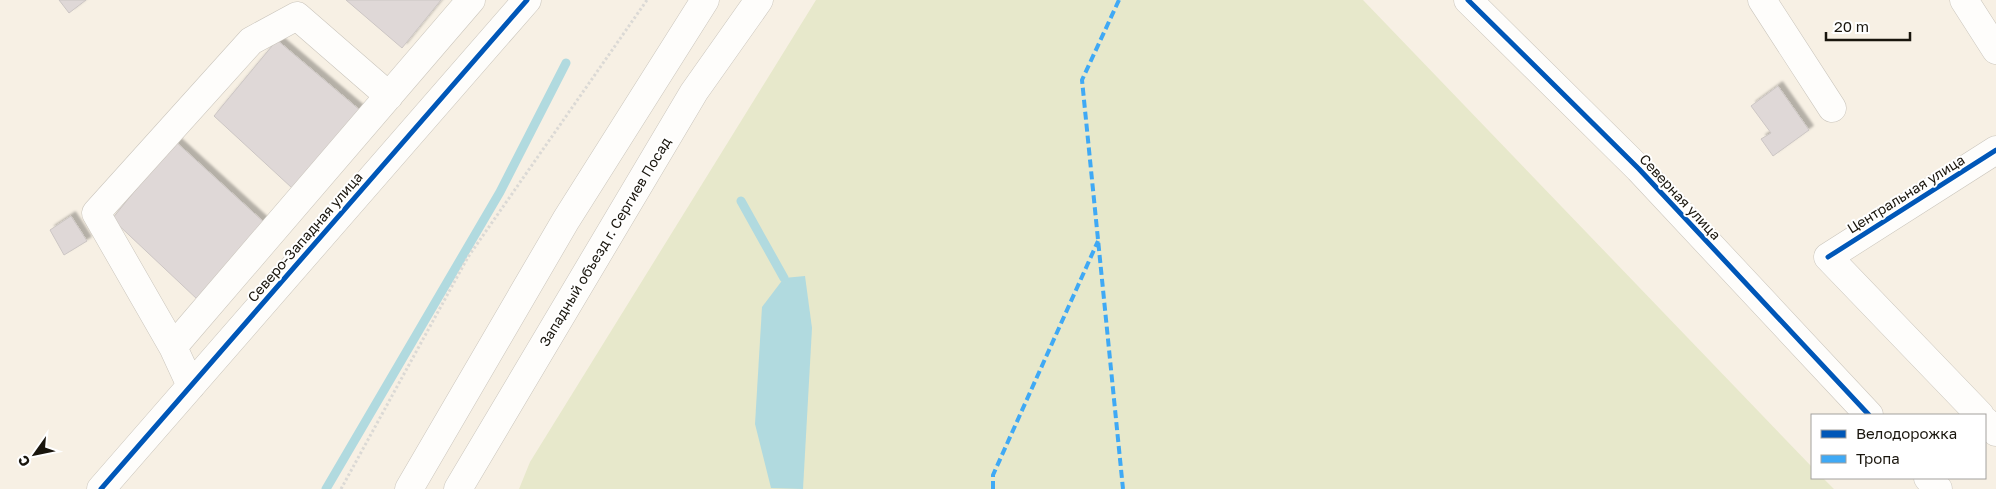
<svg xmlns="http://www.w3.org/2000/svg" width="1996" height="489" font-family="'Golos Text',sans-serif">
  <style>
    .green { fill: #e7e8cb }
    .water { fill: #b1dadf }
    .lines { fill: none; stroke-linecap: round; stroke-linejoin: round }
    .stream { stroke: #b1dadf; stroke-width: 9 }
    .building { fill: #dfd8d7; stroke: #ccc6c4; filter: url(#shadow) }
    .minor-casing { stroke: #cac5bc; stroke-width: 29 }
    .major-casing { stroke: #cac5bc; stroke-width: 29 }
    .path { stroke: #dbd9d5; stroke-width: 3; stroke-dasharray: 2.5 2.5; stroke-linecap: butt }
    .minor { stroke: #fefdfb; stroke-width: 28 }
    .major { stroke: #fefdfb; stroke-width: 28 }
    .quiet { stroke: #3fa9f5; stroke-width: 4; stroke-dasharray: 8 4; stroke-linecap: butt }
    .cycleway-casing { stroke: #fff; stroke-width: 8 }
    .cycleway { stroke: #0057b8; stroke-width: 5 }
    .labels { text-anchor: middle; stroke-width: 4; stroke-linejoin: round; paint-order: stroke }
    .street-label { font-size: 14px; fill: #19150d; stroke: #fff }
  </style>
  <defs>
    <filter id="shadow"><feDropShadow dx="4.5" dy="-4.5" stdDeviation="1" flood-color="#0004"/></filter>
  </defs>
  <rect width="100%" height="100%" fill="#f7f0e4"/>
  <path class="green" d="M 816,0 L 1363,0 L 1812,467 L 1812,478 L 1823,478 L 1834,489 L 519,489 L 530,462 Z"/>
  <path class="water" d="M 805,276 L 812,328 L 803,489 L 771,488 L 755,424 L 762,307 L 784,278 Z"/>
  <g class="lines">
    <path class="stream" d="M 741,201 L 784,278
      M 326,489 L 500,192 L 566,63"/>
  </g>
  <path class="building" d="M 59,0 L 86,0 L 69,13 Z
    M 346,0 L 441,0 L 402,48 Z
    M 277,40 L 361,111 L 292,188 L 214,116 Z
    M 1778,86 L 1809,130 L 1773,156 L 1761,139 L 1771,133 L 1751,106 Z
    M 175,141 L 266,224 L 198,300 L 112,219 Z
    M 71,216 L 87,241 L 64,255 L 50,230 Z"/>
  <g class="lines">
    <defs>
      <path id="minor" d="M 1468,0 L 1639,169 L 1869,415
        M 1762,0 L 1832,108
        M 1964,0 L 1996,50
        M 173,347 L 96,213 L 251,41 L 297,16 L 389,96
        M 191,386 L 173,347 L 471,0
        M 1980,415 L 1828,257 L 1996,150
        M 1985,421 L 1996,432
        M 1928,478 L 1938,489
        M 101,489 L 527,0"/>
      <path id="major" d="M 409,489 L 566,220 L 705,0
        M 458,489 L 694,92 L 759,0"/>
    </defs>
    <use href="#minor" class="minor-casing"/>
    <use href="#major" class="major-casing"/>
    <path class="path" d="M 341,489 L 468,257 L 647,0"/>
    <use href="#minor" class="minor"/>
    <use href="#major" class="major"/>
    <path class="quiet" d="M 1119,0 L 1082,80 L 1123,489
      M 993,489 L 993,475 L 1098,241"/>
    <defs>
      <path id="cycleway" d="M 1468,0 L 1639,169 L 1869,415
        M 1828,257 L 1996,150
        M 101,489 L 527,0"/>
    </defs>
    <use href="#cycleway" class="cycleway-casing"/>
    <use href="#cycleway" class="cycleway"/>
  </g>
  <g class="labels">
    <g class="street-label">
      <text transform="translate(1906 194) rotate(-32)" y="5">Центральная улица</text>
      <text transform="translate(1680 197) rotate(47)" y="5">Северная улица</text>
      <text transform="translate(305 237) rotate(-49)" y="5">Северо-Западная улица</text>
      <text transform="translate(605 242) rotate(-59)" y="5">Западный объезд г. Сергиев Посад</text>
    </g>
  </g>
  <rect x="1811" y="414" width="175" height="65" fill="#ffffff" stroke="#a3a19e"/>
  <rect x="1821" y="430" width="25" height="8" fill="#0057b8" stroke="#a3a19e"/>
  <text x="1856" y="439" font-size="15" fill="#19150d">Велодорожка</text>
  <rect x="1821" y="455" width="25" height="8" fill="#3fa9f5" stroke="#a3a19e"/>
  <text x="1856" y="464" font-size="15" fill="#19150d">Тропа</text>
  <g transform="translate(35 454) rotate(237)" stroke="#ffffff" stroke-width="4" paint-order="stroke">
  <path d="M0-4L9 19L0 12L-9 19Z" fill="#19150d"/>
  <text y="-8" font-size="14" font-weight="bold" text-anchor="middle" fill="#19150d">С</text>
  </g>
  <path d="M1826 32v8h84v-8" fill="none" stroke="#19150d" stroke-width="2.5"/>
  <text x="1834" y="32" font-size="15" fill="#19150d" stroke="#ffffff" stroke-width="4" paint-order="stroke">20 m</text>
</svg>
